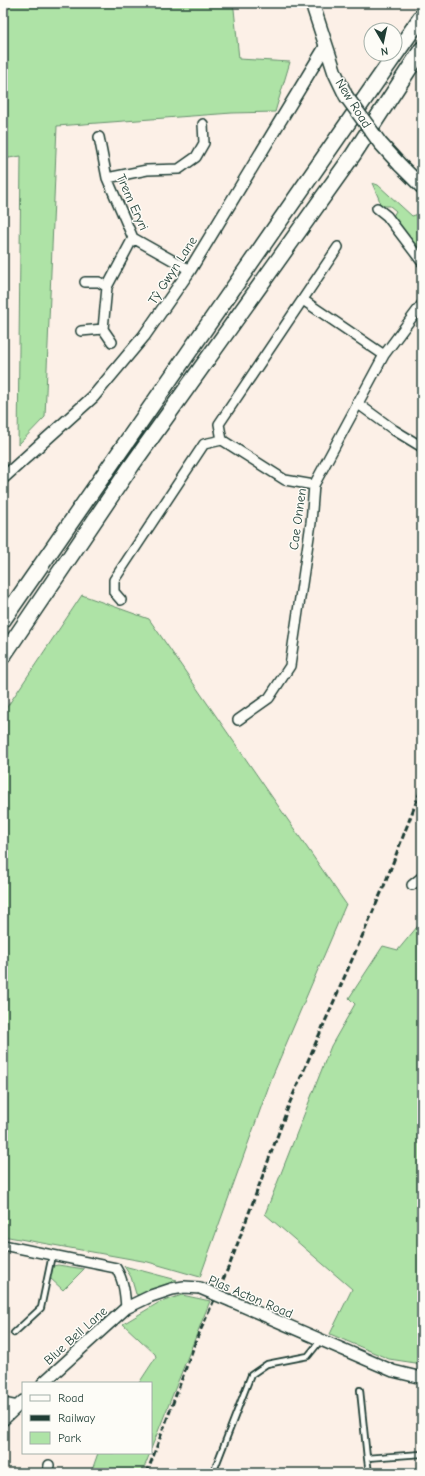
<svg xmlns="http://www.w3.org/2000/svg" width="425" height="1476" font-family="'Comic Neue',sans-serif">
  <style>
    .green { fill: #aee3a6; stroke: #66906d }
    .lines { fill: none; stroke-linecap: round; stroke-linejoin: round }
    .service-casing { stroke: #1f3d34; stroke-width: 8 }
    .minor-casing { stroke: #1f3d34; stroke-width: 12 }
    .tertiary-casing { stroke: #1f3d34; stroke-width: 14 }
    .secondary-casing { stroke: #1f3d34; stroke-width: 16 }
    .trunk-casing { stroke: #1f3d34; stroke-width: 18 }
    .service { stroke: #fdfcf7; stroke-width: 4.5 }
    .minor { stroke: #fdfcf7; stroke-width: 9 }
    .tertiary { stroke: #fdfcf7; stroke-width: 11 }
    .secondary { stroke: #fdfcf7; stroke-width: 13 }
    .trunk { stroke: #fdfcf7; stroke-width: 15 }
    .rail { stroke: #1f3d34; stroke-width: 3; stroke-dasharray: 6 3; stroke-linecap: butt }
    .tertiary-bridge-casing { stroke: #1f3d34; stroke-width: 14; stroke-linecap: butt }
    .secondary-bridge-casing { stroke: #1f3d34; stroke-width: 16; stroke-linecap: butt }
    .tertiary-bridge { stroke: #fdfcf7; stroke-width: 11 }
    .secondary-bridge { stroke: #fdfcf7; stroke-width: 13 }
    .labels { text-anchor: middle; stroke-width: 3; stroke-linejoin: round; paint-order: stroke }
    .street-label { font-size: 13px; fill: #1f3d34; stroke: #fdfcf7 }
  </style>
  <rect width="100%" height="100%" fill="#fcf0e7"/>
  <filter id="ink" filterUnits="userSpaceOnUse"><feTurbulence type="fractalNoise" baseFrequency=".025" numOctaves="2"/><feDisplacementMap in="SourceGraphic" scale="8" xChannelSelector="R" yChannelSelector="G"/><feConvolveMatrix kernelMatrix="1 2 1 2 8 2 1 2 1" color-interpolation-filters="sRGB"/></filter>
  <g filter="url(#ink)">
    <path class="green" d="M 3,3 L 231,3 L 234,9 L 239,59 L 290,62 L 275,112 L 232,113 L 57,126 L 45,417 L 18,445 L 21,156 L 3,159 Z
      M 372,183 L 378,185 L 412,216 L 422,213 L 422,257 L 393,216 L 396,211 L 390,206 L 380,206 L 379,199 Z
      M 82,595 L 149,619 L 346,904 L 272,1077 L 200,1277 L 148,1262 L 3,1236 L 3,713 Z
      M 422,921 L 422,1364 L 389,1359 L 330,1334 L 352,1289 L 265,1214 L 331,1046 L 355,1004 L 349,998 L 383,946 L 398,950 Z
      M 58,1265 L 84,1269 L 63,1290 L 50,1278 L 53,1266 Z
      M 124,1266 L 177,1280 L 141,1296 L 136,1294 L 131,1277 Z
      M 182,1295 L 210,1301 L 151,1449 L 151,1383 L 139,1383 L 156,1357 L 155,1354 L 123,1324 L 158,1303 Z
      M 98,1453 L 150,1453 L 142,1473 L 91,1473 Z"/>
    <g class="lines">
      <defs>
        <path id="service" d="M 14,1333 L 41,1308 L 52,1255
          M 360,1390 L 367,1458 L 422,1454
          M 367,1458 L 369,1473
          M 213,1473 L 251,1375 L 267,1364 L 308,1356 L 320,1341"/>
        <path id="minor" d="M 99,137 L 107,178 L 133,238 L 190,270
          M 107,178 L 147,170 L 179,169 L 196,157 L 204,143 L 203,124
          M 377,208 L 387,216 L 422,262
          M 85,282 L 99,282 L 107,287
          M 303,300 L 384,355
          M 81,331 L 103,329
          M 112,342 L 103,329 L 107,287 L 133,238
          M 357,403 L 394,430 L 422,447
          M 314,485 L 285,480 L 222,440 L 219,424 L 338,247
          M 121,600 L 114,592 L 114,580 L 204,444 L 222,440
          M 238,720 L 269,698 L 290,666 L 311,523 L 314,485 L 384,355 L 422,304
          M 412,885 L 422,877
          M 3,1245 L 116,1268 C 124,1281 125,1294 126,1308
          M 3,1403 L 18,1406
          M 48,1473 L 49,1465"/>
        <path id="tertiary" d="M 3,478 L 93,397 L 144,336 L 190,270 L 325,47
          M 231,1301 L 393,1371 L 422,1378
          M 43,1383 L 126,1308 L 151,1296 L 172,1289 L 184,1287 L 200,1288
          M 3,1420 L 23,1401"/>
        <path id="secondary" d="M 312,3 L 335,73 L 346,96
          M 400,165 L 422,187"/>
        <path id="trunk" d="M 3,620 L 422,16
          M 3,656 L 132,465 L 353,155 L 422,49"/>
      </defs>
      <use href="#service" class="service-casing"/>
      <use href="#minor" class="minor-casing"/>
      <use href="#tertiary" class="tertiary-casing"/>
      <use href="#secondary" class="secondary-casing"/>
      <use href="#trunk" class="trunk-casing"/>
      <use href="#service" class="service"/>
      <use href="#minor" class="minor"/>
      <use href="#tertiary" class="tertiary"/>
      <use href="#secondary" class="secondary"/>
      <use href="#trunk" class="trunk"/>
      <path class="rail" d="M 147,1473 L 197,1338 L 230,1264 L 290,1102 L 384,886 L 422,787"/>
      <defs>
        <path id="tertiary-bridge" d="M 200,1288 L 231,1301"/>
        <path id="secondary-bridge" d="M 346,96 L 380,143 L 400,165"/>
      </defs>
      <use href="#tertiary-bridge" class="tertiary-bridge-casing"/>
      <use href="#secondary-bridge" class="secondary-bridge-casing"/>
      <use href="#tertiary-bridge" class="tertiary-bridge"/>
      <use href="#secondary-bridge" class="secondary-bridge"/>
    </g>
  </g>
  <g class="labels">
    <g class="street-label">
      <text transform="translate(354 103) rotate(58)" y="5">New Road</text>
      <text transform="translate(133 202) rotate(66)" y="5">Trem Eryri</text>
      <text transform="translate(172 270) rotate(-57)" y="5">Tŷ Gwyn Lane</text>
      <text transform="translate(297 519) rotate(-82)" y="5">Cae Onnen</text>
      <text transform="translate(251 1296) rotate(23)" y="5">Plas Acton Road</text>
      <text transform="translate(75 1335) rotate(-42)" y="5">Blue Bell Lane</text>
    </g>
  </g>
  <rect width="425" height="1476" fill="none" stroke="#fdfcf7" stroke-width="16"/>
  <rect x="8" y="8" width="409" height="1460" fill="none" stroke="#1f3d34" stroke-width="1.5" filter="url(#ink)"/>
  <rect x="22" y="1382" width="130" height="72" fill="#fdfcf7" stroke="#a4b0a9"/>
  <rect x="30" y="1395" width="20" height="6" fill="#fdfcf7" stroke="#a4b0a9"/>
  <text x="58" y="1402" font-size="12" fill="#1f3d34">Road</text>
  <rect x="30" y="1415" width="20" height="6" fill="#1f3d34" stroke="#a4b0a9"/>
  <text x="58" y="1422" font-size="12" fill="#1f3d34">Railway</text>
  <rect x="30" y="1432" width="20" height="12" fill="#aee3a6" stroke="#a4b0a9"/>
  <text x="58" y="1442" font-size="12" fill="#1f3d34">Park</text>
  <g transform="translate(383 42) rotate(171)"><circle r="19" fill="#fdfcf7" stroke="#a4b0a9"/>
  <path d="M0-3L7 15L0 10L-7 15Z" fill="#1f3d34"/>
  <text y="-6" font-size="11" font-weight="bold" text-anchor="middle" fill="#1f3d34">N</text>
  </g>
</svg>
